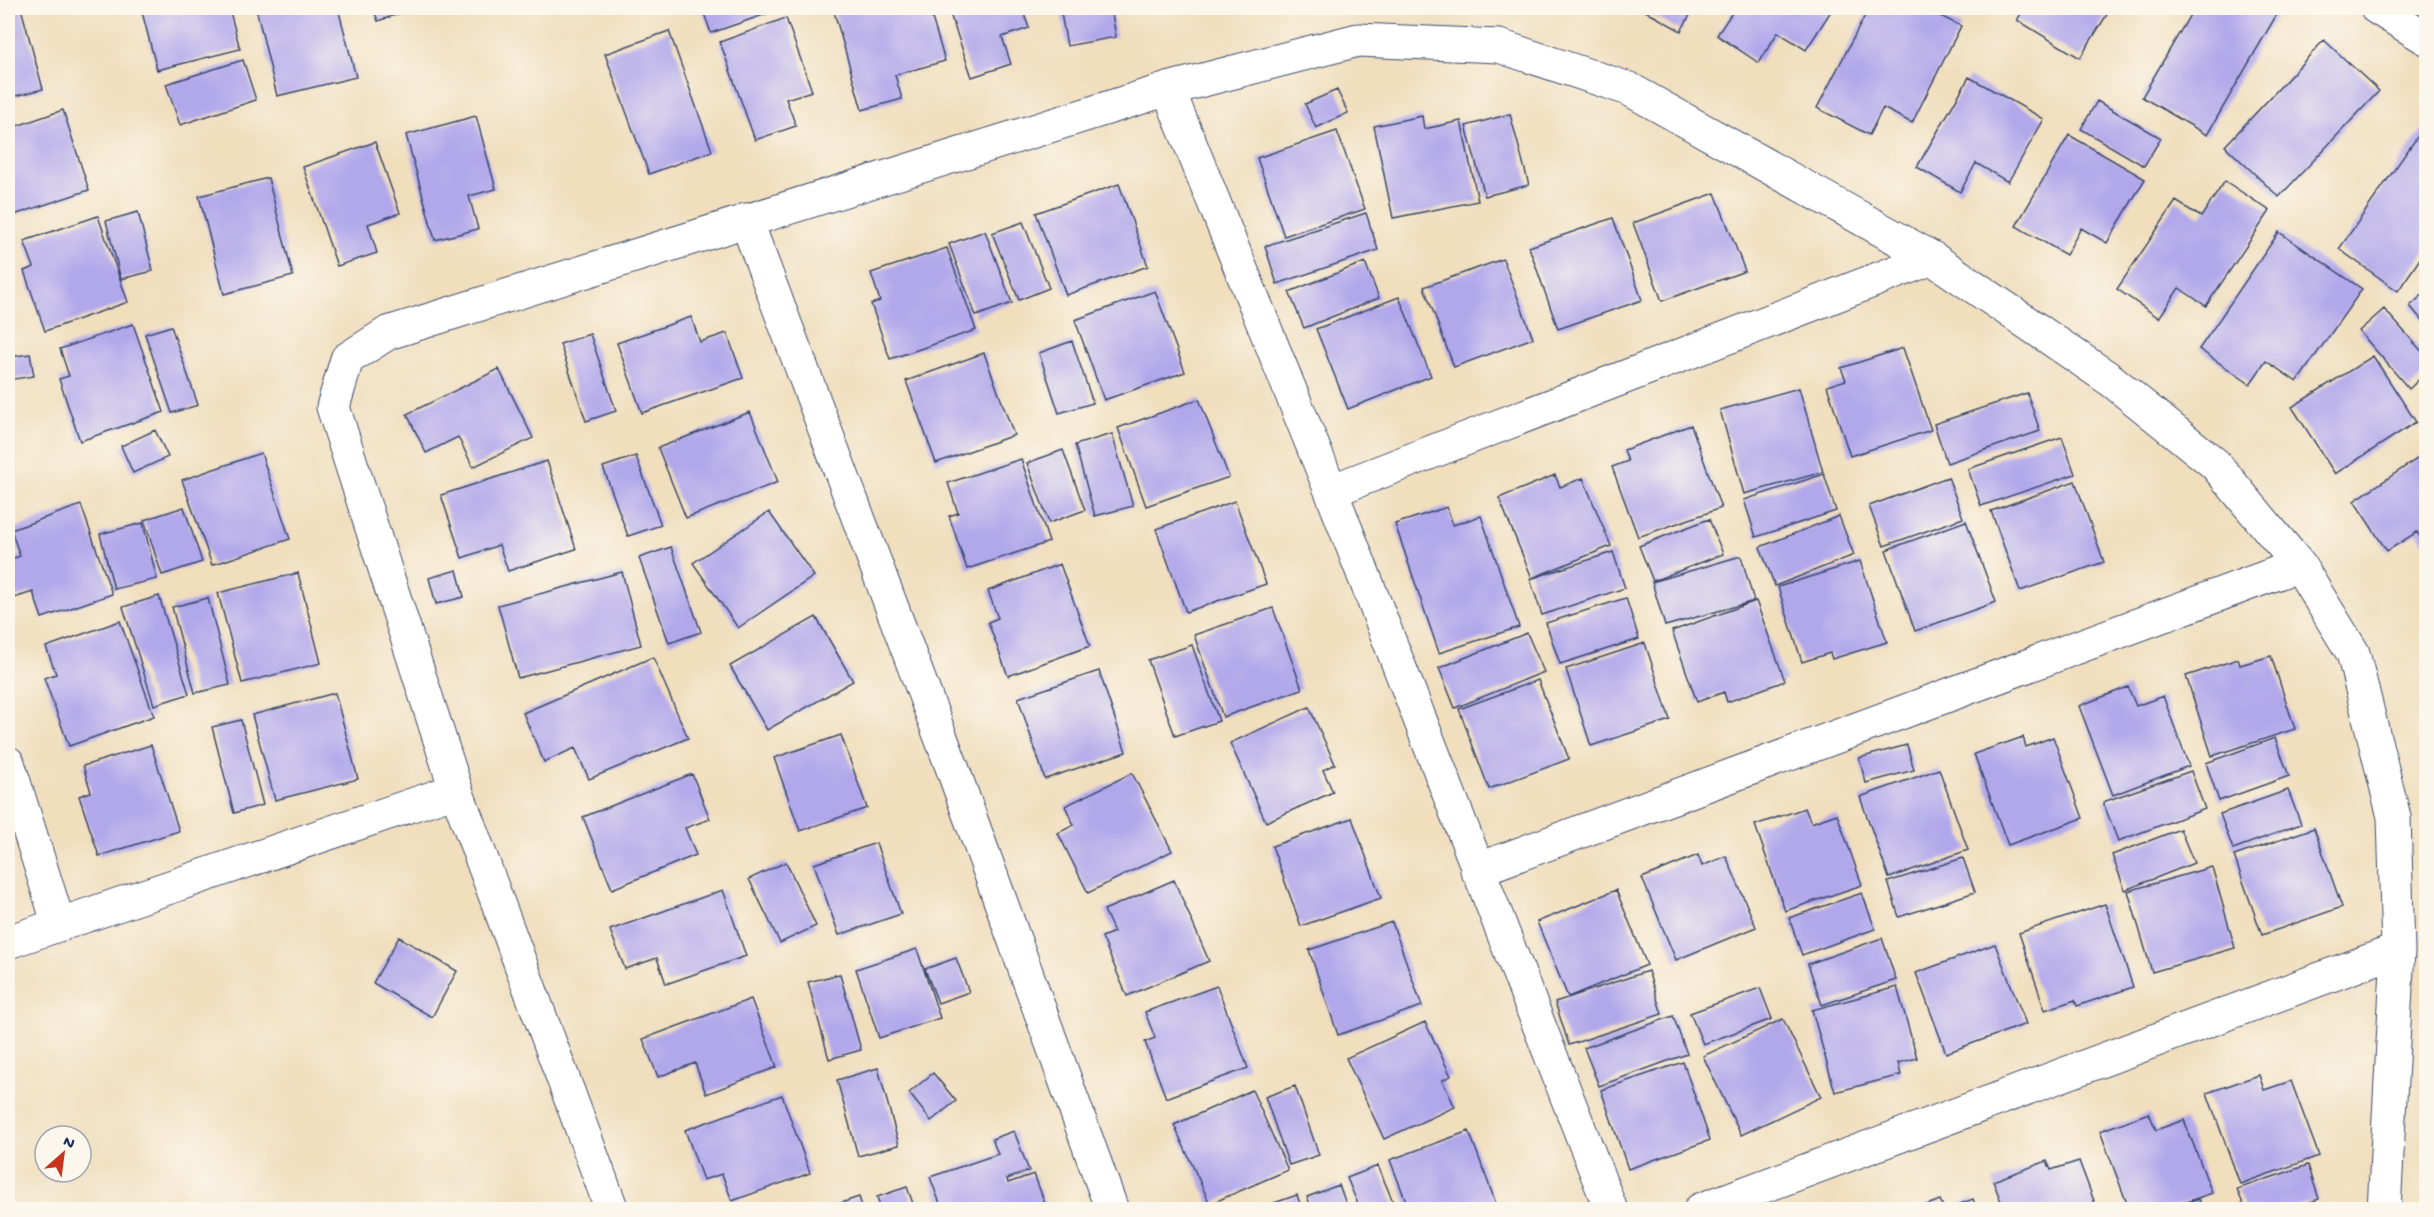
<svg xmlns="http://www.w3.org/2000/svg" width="2434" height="1217" font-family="'Gochi Hand',sans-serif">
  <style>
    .building { fill: #b1a7eb }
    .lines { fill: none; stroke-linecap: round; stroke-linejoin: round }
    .minor-casing { stroke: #3b496c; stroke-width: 35 }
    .minor { stroke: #fff; stroke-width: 33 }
  </style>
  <rect width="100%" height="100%" fill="#fbf7ec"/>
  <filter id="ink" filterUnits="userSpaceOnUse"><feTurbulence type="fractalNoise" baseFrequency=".0167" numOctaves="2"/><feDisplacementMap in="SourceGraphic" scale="12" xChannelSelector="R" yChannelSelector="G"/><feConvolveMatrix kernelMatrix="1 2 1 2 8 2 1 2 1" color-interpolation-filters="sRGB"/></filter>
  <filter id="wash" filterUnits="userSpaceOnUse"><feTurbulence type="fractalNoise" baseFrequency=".008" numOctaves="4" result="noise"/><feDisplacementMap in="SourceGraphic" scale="24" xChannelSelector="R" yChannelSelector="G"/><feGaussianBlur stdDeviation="1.35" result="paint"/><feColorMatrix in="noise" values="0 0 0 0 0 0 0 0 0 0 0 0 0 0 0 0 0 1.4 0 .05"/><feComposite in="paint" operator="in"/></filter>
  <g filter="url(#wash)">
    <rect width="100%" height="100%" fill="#f0debd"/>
    <g id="blocks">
      <path class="building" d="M 16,8 L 21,8 L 43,89 L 8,98 L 8,10 Z
        M 141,8 L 229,8 L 240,49 L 157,70 Z
        M 256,8 L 338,8 L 356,77 L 277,96 Z
        M 373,8 L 415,8 L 378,21 Z
        M 702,8 L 767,8 L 769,13 L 711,33 Z
        M 833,8 L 929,8 L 945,61 L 895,75 L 902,99 L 862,110 Z
        M 948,8 L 1022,8 L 1029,28 L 1002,37 L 1011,64 L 972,77 Z
        M 1060,8 L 1111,8 L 1116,37 L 1067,46 Z
        M 1640,8 L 1694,8 L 1681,31 Z
        M 1735,8 L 1833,8 L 1806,50 L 1778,32 L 1759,63 L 1717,35 Z
        M 1869,8 L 1924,8 L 1961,26 L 1912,123 L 1883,108 L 1869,135 L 1817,108 Z
        M 2025,8 L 2111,8 L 2080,58 L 2017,20 Z
        M 2194,8 L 2276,8 L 2280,9 L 2207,135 L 2142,97 Z
        M 786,18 L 812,91 L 786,99 L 796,126 L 755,140 L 720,42 Z
        M 669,31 L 712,151 L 649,174 L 605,54 Z
        M 2324,40 L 2379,91 L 2279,197 L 2225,146 Z
        M 243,60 L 256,100 L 180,125 L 166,84 Z
        M 1969,77 L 2044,119 L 2008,182 L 1976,163 L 1960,192 L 1917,167 Z
        M 1337,90 L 1348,113 L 1316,128 L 1305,104 Z
        M 2097,101 L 2161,138 L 2144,166 L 2081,129 Z
        M 63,110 L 89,190 L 8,217 L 8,129 Z
        M 1510,114 L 1529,185 L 1485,196 L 1466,126 Z
        M 476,116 L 496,189 L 469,196 L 478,229 L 435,240 L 406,135 Z
        M 1422,116 L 1424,129 L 1461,121 L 1478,201 L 1393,218 L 1374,126 Z
        M 2422,130 L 2426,133 L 2426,250 L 2398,291 L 2339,249 Z
        M 1337,131 L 1365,209 L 1284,236 L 1257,158 Z
        M 2069,135 L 2145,179 L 2107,243 L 2081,228 L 2066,255 L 2016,226 Z
        M 375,142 L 400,213 L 368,224 L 377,253 L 337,266 L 303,167 Z
        M 268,178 L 293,276 L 224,294 L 199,196 Z
        M 2225,181 L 2270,211 L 2206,306 L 2179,288 L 2159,318 L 2117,289 L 2176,201 L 2201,217 Z
        M 1119,184 L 1148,266 L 1066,295 L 1036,213 Z
        M 1715,193 L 1745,271 L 1662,301 L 1633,223 Z
        M 138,212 L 153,271 L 121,279 L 106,221 Z
        M 1366,213 L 1378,250 L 1277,284 L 1265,246 Z
        M 98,216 L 128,302 L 45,331 L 24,271 L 34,267 L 24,241 Z
        M 1613,218 L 1642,300 L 1558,329 L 1529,247 Z
        M 1023,222 L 1049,288 L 1019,300 L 992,233 Z
        M 985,231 L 1012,303 L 976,316 L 949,244 Z
        M 2279,232 L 2362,289 L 2297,382 L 2266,361 L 2250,384 L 2199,349 Z
        M 947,248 L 976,330 L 890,359 L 871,304 L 880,301 L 871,273 Z
        M 1503,259 L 1533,338 L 1454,367 L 1424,287 Z
        M 1365,262 L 1379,298 L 1304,328 L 1289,292 Z
        M 1155,291 L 1185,372 L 1104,400 L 1075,320 Z
        M 2426,292 L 2426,325 L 2410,306 Z
        M 1399,297 L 1431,376 L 1348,409 L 1316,329 Z
        M 2384,309 L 2426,356 L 2426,373 L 2409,389 L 2359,331 Z
        M 691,317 L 700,342 L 727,333 L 743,378 L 642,413 L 617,343 Z
        M 133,324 L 164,412 L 80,441 L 59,379 L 69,376 L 60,349 Z
        M 171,326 L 198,405 L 172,413 L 145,334 Z
        M 590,334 L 616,411 L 586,421 L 560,344 Z
        M 1072,341 L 1093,403 L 1059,413 L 1039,353 Z
        M 1903,348 L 1931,430 L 1850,456 L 1827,386 L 1846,380 L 1841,368 Z
        M 984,353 L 1014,435 L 936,463 L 906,381 Z
        M 30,354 L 34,376 L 8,380 L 8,357 Z
        M 2373,356 L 2416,422 L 2335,474 L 2292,407 Z
        M 499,369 L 533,438 L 473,467 L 458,437 L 426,453 L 407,414 Z
        M 1799,388 L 1823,472 L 1744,494 L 1720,410 Z
        M 2027,393 L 2040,431 L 1947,463 L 1934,424 Z
        M 1199,399 L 1229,477 L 1146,506 L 1118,428 Z
        M 750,412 L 778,482 L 686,518 L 658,448 Z
        M 1691,425 L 1721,508 L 1638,537 L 1612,467 L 1628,461 L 1624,450 Z
        M 155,430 L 168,457 L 133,473 L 121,446 Z
        M 1112,434 L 1133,506 L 1095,516 L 1075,445 Z
        M 2062,437 L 2075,474 L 1981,506 L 1968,469 Z
        M 1063,450 L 1085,510 L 1049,523 L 1027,463 Z
        M 261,453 L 290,539 L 212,565 L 182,480 Z
        M 2426,453 L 2426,546 L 2417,532 L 2387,551 L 2354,501 Z
        M 636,456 L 661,525 L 628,536 L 603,467 Z
        M 1021,459 L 1049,542 L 967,569 L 949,516 L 958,513 L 948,483 Z
        M 547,461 L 576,549 L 508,571 L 499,545 L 462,558 L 441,495 Z
        M 1824,474 L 1836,511 L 1756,537 L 1744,500 Z
        M 1555,475 L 1560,487 L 1583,478 L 1611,546 L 1532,578 L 1499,498 Z
        M 1948,477 L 1963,518 L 1884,546 L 1869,506 Z
        M 2075,481 L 2104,562 L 2020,591 L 1991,511 Z
        M 1235,501 L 1266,584 L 1186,612 L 1156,529 Z
        M 81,505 L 112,594 L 42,618 L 33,592 L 14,598 L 8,580 L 8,560 L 20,556 L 11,530 Z
        M 184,507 L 202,562 L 162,575 L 144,520 Z
        M 1447,507 L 1453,525 L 1481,516 L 1519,627 L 1439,653 L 1395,524 Z
        M 769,512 L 814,576 L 738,628 L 693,563 Z
        M 1839,516 L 1854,555 L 1775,586 L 1760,547 Z
        M 1709,519 L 1723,554 L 1653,581 L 1639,546 Z
        M 1966,521 L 1996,602 L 1915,631 L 1886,550 Z
        M 143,523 L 157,579 L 114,589 L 100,534 Z
        M 671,547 L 701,632 L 669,643 L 639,558 Z
        M 1613,552 L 1625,588 L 1542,615 L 1530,579 Z
        M 1741,556 L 1754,601 L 1665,626 L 1652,582 Z
        M 1860,561 L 1887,642 L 1832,659 L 1830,653 L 1802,662 L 1778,587 Z
        M 1060,564 L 1090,646 L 1008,676 L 988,622 L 998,618 L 988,591 Z
        M 457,570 L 464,597 L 436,604 L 429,578 Z
        M 622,572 L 641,645 L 518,678 L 498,605 Z
        M 298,573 L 321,663 L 242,683 L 218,593 Z
        M 159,596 L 189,694 L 154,705 L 123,607 Z
        M 208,598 L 230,685 L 195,693 L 172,607 Z
        M 1626,598 L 1639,639 L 1560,664 L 1546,623 Z
        M 1756,601 L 1785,681 L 1727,702 L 1724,692 L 1697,702 L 1672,631 Z
        M 1273,608 L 1302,689 L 1223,717 L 1194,635 Z
        M 816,617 L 853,681 L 767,730 L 730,666 Z
        M 120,621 L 154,716 L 69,746 L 44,678 L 56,674 L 46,647 Z
        M 1527,633 L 1544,672 L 1455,708 L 1439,668 Z
        M 1645,643 L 1670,720 L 1591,746 L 1566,669 Z
        M 1192,645 L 1219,721 L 1175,736 L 1148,660 Z
        M 2271,656 L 2295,729 L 2212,756 L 2186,676 L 2238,659 L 2240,665 Z
        M 653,657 L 688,738 L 589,779 L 575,748 L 544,762 L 523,713 Z
        M 1099,671 L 1126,752 L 1045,779 L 1018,698 Z
        M 1538,680 L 1569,759 L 1489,789 L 1459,709 Z
        M 2128,687 L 2136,706 L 2163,696 L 2189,766 L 2113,795 L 2079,706 Z
        M 335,693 L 358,779 L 275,800 L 252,715 Z
        M 1309,707 L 1335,764 L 1323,770 L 1333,792 L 1266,822 L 1230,743 Z
        M 241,720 L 263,805 L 234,813 L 212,727 Z
        M 841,735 L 867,808 L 800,831 L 774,758 Z
        M 2023,737 L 2026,747 L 2053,737 L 2083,818 L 2008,845 L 1974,754 Z
        M 2275,738 L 2289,776 L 2219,801 L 2206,763 Z
        M 151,745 L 179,831 L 99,856 L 79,796 L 91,792 L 83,766 Z
        M 1907,745 L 1914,770 L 1866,783 L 1859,758 Z
        M 1939,769 L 1968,850 L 1889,878 L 1860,797 Z
        M 2191,771 L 2205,809 L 2118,841 L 2103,802 Z
        M 1132,773 L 1172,851 L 1088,893 L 1058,833 L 1074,825 L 1065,806 Z
        M 692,774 L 710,819 L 685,828 L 696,855 L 612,889 L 583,817 Z
        M 2288,790 L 2301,824 L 2233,849 L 2220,814 Z
        M 1805,808 L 1811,823 L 1837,814 L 1862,885 L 1785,911 L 1755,825 Z
        M 1352,818 L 1381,898 L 1301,926 L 1272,846 Z
        M 2314,828 L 2342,907 L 2262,935 L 2234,856 Z
        M 2180,829 L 2194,863 L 2125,890 L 2112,855 Z
        M 876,843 L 901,914 L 839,935 L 814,864 Z
        M 1698,855 L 1702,866 L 1726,856 L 1756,927 L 1676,960 L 1642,878 Z
        M 1963,858 L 1975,892 L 1899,917 L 1888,882 Z
        M 786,862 L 816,926 L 780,943 L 749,879 Z
        M 2212,867 L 2235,948 L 2152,972 L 2128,891 Z
        M 1174,880 L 1209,961 L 1127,996 L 1102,937 L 1114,932 L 1104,910 Z
        M 723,890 L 746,956 L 666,984 L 657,958 L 625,969 L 610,930 Z
        M 1616,890 L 1647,965 L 1568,997 L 1537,922 Z
        M 1862,893 L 1875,929 L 1802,955 L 1789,918 Z
        M 2105,904 L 2133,987 L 2077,1006 L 2075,1000 L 2045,1010 L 2019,933 Z
        M 1392,922 L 1422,1006 L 1338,1035 L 1309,950 Z
        M 399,937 L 457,971 L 432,1017 L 373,983 Z
        M 1882,938 L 1896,980 L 1822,1005 L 1808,964 Z
        M 1995,944 L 2026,1024 L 1946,1053 L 1916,973 Z
        M 917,949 L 940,1018 L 879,1038 L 856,969 Z
        M 956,958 L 969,992 L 938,1003 L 925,969 Z
        M 1648,971 L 1662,1014 L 1569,1045 L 1555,1002 Z
        M 840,974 L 861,1050 L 829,1059 L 808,982 Z
        M 1217,986 L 1248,1068 L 1166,1098 L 1145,1042 L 1155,1038 L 1145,1012 Z
        M 1897,987 L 1917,1058 L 1898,1063 L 1901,1075 L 1835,1092 L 1812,1010 Z
        M 1760,988 L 1772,1019 L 1703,1044 L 1690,1013 Z
        M 751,999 L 777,1067 L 706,1094 L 695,1063 L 658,1077 L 643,1039 Z
        M 1673,1016 L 1687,1054 L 1599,1086 L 1584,1048 Z
        M 1783,1019 L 1821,1097 L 1741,1135 L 1703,1056 Z
        M 1425,1022 L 1451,1076 L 1442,1080 L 1455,1107 L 1384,1139 L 1346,1058 Z
        M 1683,1062 L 1710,1140 L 1628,1169 L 1601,1090 Z
        M 878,1068 L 899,1145 L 858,1156 L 837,1080 Z
        M 933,1073 L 956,1101 L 931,1121 L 909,1093 Z
        M 2259,1075 L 2264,1090 L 2291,1081 L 2319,1156 L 2240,1184 L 2207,1093 Z
        M 1295,1086 L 1319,1155 L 1289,1165 L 1265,1097 Z
        M 1252,1090 L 1288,1170 L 1210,1204 L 1174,1125 Z
        M 782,1095 L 810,1173 L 732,1201 L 722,1174 L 703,1180 L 685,1130 Z
        M 2149,1113 L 2156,1130 L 2184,1120 L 2212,1193 L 2166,1209 L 2129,1209 L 2100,1131 Z
        M 1014,1131 L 1029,1171 L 1007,1179 L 1008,1183 L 1034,1174 L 1047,1209 L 942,1209 L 930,1177 L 998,1154 L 992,1139 Z
        M 1469,1131 L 1498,1209 L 1409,1209 L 1390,1160 Z
        M 2047,1161 L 2051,1170 L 2079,1161 L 2097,1209 L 2004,1209 L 1993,1181 Z
        M 2308,1165 L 2319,1199 L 2289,1209 L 2245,1209 L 2237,1189 Z
        M 1378,1166 L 1396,1209 L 1360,1209 L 1347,1178 Z
        M 1339,1185 L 1348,1209 L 1312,1209 L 1307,1197 Z
        M 907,1187 L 915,1209 L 881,1209 L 877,1197 Z
        M 1297,1195 L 1302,1209 L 1257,1209 Z
        M 859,1197 L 863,1209 L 823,1209 Z
        M 1973,1199 L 1977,1209 L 1947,1209 Z
        M 2198,1199 L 2203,1209 L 2174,1209 Z
        M 1940,1200 L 1944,1209 L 1916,1209 Z"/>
    </g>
  </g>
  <g filter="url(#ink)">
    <use href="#blocks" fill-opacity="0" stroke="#3b496c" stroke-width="1.5"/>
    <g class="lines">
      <defs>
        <path id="minor" d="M 2377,8 L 2426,38
          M 1168,89 L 1331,491 L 1611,1210
          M 746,220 L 952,767 L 1112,1210
          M 1331,491 L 1932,258
          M 8,763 L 59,925
          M 1477,870 L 2299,565
          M 8,942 L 456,790
          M 612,1210 L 456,790 L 333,407 L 347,359 L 388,333 L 1168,89 L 1358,40 L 1499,46 L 1629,89 L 1932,258 L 2111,380 L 2215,464 L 2299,565 L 2353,653 L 2394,817 L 2398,950 L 2384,1210
          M 1700,1210 L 2398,950"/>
      </defs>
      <use href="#minor" class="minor-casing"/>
      <use href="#minor" class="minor"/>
    </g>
  </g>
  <rect width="2434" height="1217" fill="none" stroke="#fbf7ec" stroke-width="30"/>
  <g transform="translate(63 1154) rotate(28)"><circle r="28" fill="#fbf7ec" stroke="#a1a7b3" stroke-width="1.5"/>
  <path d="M0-4.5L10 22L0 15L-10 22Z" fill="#c8321e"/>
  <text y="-9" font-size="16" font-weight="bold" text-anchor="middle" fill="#1b2f5e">N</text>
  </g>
</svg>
